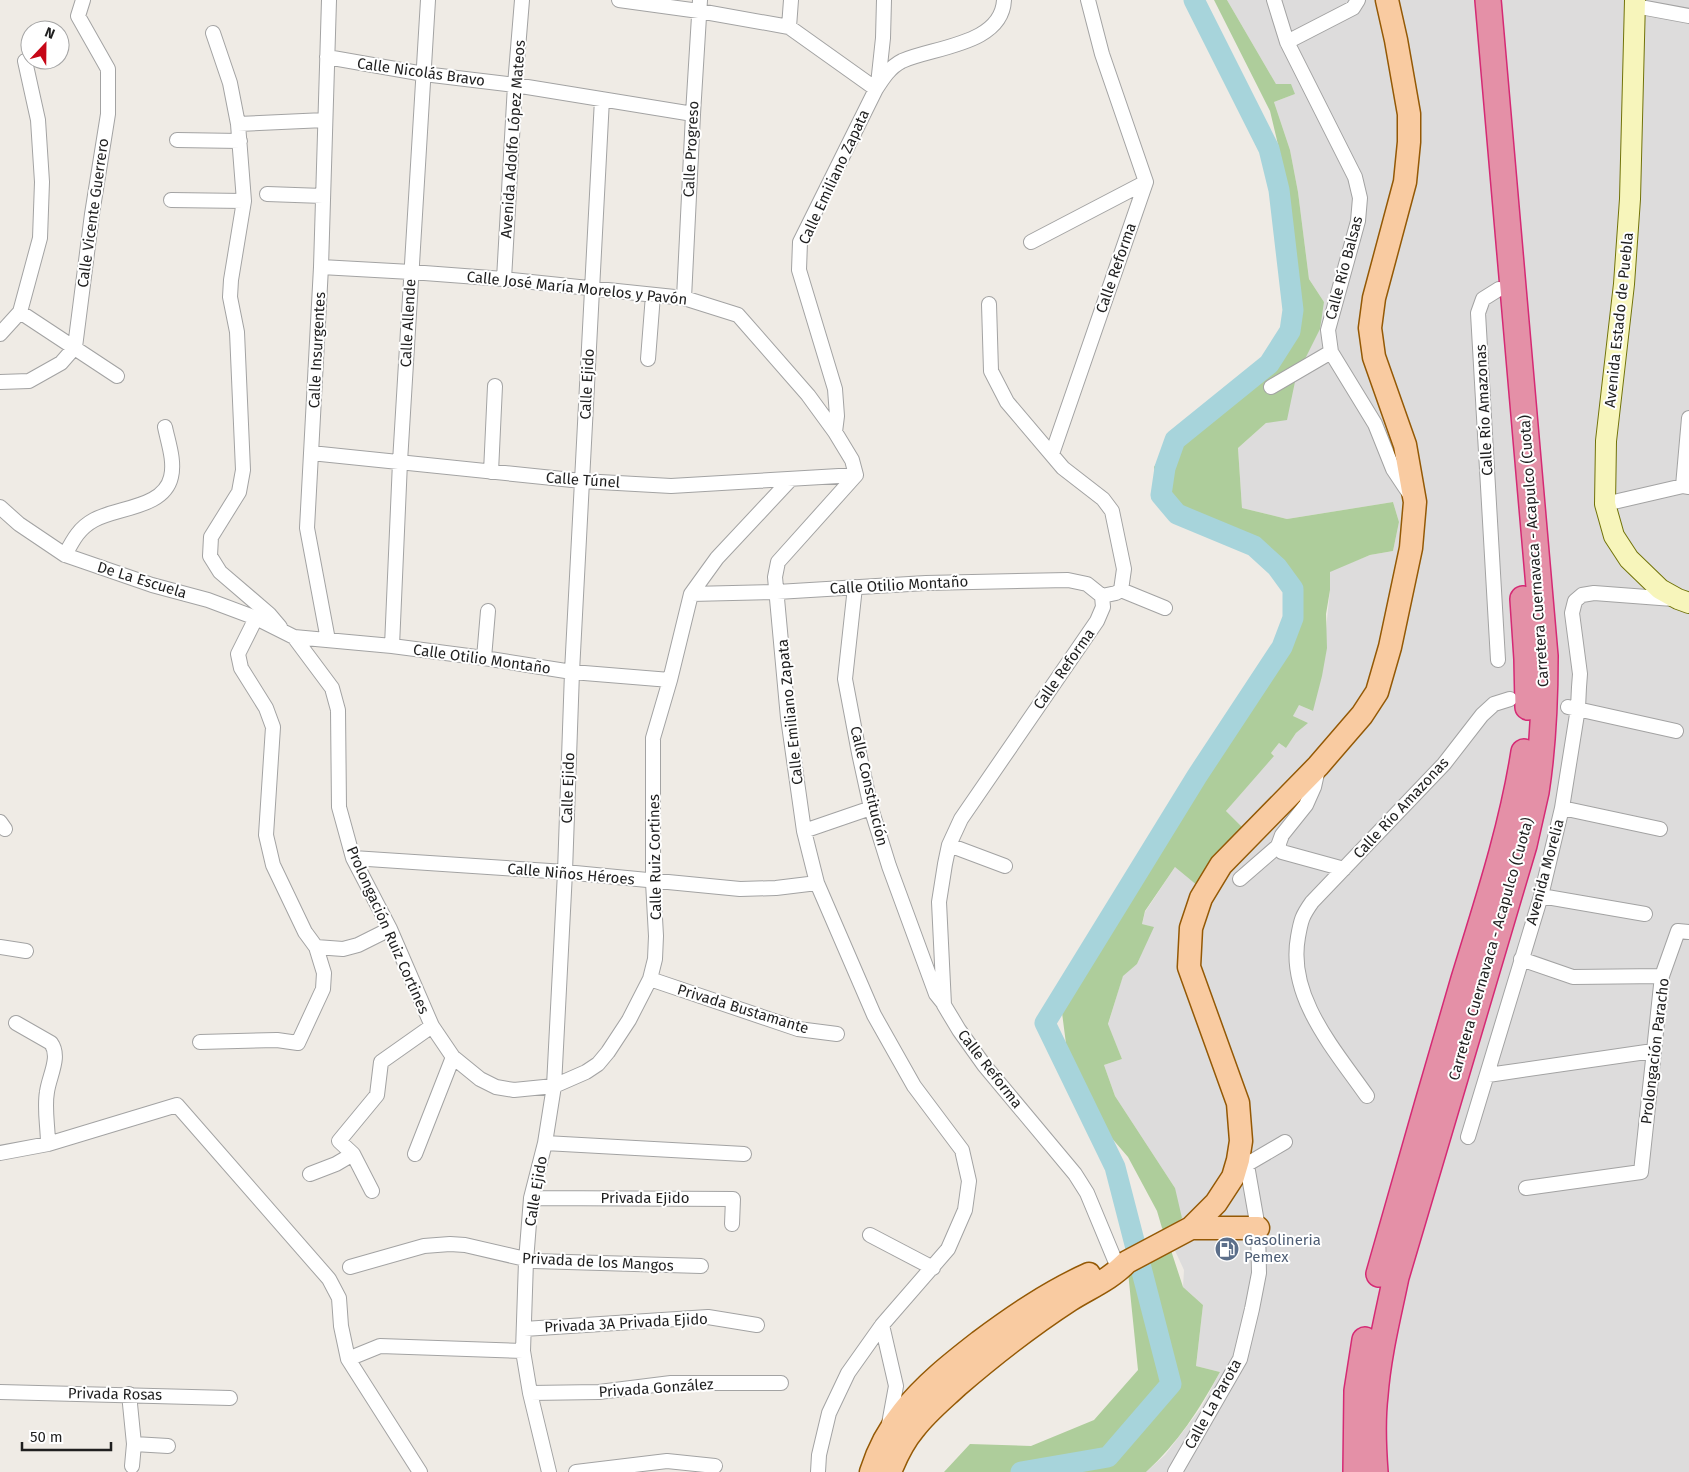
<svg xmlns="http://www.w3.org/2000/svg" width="1689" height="1472" font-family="'Fira Sans',sans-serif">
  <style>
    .residential { fill: #dddcdc }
    .forest { fill: #aecd9b }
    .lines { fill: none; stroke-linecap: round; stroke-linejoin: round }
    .river { stroke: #a7d4db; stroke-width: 21 }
    .street-casing { stroke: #a3a3a3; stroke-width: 16 }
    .secondary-casing { stroke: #717309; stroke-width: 22 }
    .primary-casing { stroke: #945905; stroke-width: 25 }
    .highway-casing { stroke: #d52a74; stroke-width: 28 }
    .street { stroke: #fff; stroke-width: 14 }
    .secondary { stroke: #f7f5bb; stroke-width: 20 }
    .primary { stroke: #f9cba1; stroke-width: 22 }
    .highway { stroke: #e490a7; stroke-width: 25 }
    .labels { text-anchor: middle; stroke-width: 4; stroke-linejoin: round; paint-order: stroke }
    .street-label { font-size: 15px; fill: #1f1f1f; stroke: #fff }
    .service-label { font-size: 15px; fill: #4e5e75; stroke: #fff; text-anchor: start }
  </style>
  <rect width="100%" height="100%" fill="#efebe5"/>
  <path class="residential" d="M 1227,0 L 1689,0 L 1689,1472 L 1146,1472 L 1165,1455 L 1201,1408 L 1220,1372 L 1196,1366 L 1203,1305 L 1183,1287 L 1184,1270 L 1170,1240 L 1175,1188 L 1115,1096 L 1104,1065 L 1122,1059 L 1108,1025 L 1123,975 L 1137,964 L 1153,927 L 1142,924 L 1145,912 L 1175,867 L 1245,830 L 1226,811 L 1274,755 L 1271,753 L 1279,743 L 1286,748 L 1296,733 L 1307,723 L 1293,716 L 1298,704 L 1312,711 L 1326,629 L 1330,590 L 1330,571 L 1370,555 L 1393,551 L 1399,522 L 1393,502 L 1287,519 L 1242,508 L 1238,448 L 1266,423 L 1296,377 L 1324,302 L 1309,279 L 1298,192 L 1290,150 L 1274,102 L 1295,94 L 1276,84 Z"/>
  <path class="forest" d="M 1214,0 L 1227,0 L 1276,84 L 1291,84 L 1295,94 L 1274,102 L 1290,150 L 1298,192 L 1309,279 L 1324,302 L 1320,329 L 1296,377 L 1287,420 L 1266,423 L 1238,448 L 1242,508 L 1287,519 L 1393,502 L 1399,522 L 1393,551 L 1370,555 L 1330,572 L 1330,590 L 1326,614 L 1327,648 L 1322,676 L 1313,711 L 1299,705 L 1293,716 L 1308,723 L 1296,733 L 1286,748 L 1279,743 L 1271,753 L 1274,756 L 1226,811 L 1245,830 L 1198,886 L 1175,867 L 1145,911 L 1142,924 L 1154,927 L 1137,964 L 1123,976 L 1108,1024 L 1122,1059 L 1104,1065 L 1115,1096 L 1175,1188 L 1182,1218 L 1165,1232 L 1183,1287 L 1203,1305 L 1196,1366 L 1220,1372 C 1199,1410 1178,1443 1146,1472 L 944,1472 L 970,1444 L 1031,1446 L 1094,1420 L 1138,1370 L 1127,1262 L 1165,1232 L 1162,1228 L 1157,1211 L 1128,1157 L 1091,1114 L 1068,1059 L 1061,1005 L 1077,959 L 1194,795 L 1225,743 L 1282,658 L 1290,633 L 1290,591 L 1284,572 L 1270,557 L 1245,540 L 1215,531 L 1182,514 L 1159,493 L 1154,467 L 1168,445 L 1191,423 L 1263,377 L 1281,352 L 1288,325 L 1289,227 L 1287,182 L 1270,111 Z"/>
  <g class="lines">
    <path class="river" d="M 1021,1472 L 1108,1457 L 1171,1384 L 1115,1167 L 1045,1023 L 1197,776 L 1282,647 L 1293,618 L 1293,589 L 1277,567 L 1254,546 L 1177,514 L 1161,495 L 1165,468 L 1175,440 L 1269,364 L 1290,331 L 1293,310 L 1279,190 L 1269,149 L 1194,0"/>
    <defs>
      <path id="street" d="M 619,0 L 699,11 L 789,27 L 876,89
        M 1274,0 L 1287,42 L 1355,177 L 1360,198 L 1358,221 L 1328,330 L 1331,352 L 1375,424 L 1393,469 L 1409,493
        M 1635,6 L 1689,16
        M 789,27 L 791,0
        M 213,33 L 230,83 L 238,124 L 244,201 L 231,280 L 230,297 L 237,332 L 243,470 L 239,492 L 211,537 L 210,556 L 220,572 L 269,614 L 280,627
        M 1287,42 L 1353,8 L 1358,0
        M 327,57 L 424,74 L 515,85 L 693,114
        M 878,84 L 883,38 L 884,0
        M 238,124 L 325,120
        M 177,140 L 240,141
        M 267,194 L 323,196
        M 171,200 L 244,201
        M 1031,242 L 1146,182
        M 321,267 L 411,272 L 504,279 L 684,298 L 738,315 L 808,395 L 835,432
        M 504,279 L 515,85 L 522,0
        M 684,298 L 693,114 L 700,0
        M 989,304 L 991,371 L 1007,402 L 1063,468 L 1103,499 L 1112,511 L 1124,569 L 1121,590 L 1116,593 L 1102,596
        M 20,312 L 117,376
        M 0,334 L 20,312 L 40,238 L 42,182 L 38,120 L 25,61
        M 648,359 L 653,295
        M 0,382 L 29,381 L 61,363 L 75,347 L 92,214 L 108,114 L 108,69 L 78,16 L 83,0
        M 1271,387 L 1331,352
        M 311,453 L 582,481 L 671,486 L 856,475
        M 1052,454 L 1146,182 L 1102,54 L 1088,0
        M 491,472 L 495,386
        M 1683,486 L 1689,418
        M 1605,504 L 1683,486 L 1689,487
        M 0,507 L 19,524 L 65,555 L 152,585 L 208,600 L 256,618 L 294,637 L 332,688 L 338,710 L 339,807 L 353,858 L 390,929 L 432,1026 L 453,1057 L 480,1079 L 496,1087 L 514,1090 L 554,1086 L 586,1072 L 598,1064 L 608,1052 L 629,1020 L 650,979 L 655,959 L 656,936 L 653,882 L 653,738 L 670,680 L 691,594 L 717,558 L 790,480
        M 65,555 C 73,540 79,528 94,520 C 118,507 164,508 171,477 C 175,461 168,442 165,427
        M 855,587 L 845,679 L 859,753 L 871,808 L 889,866 L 936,994 L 944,1004
        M 1121,590 L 1165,608
        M 691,594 L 777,592 L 926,583 L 1068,580 L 1087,584 L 1102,596
        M 1102,596 L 1103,607 L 1097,621 L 961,819 L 949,845 L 945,864 L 939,902 L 944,1005 L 959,1030 L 984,1065 L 1075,1174 L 1087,1193 L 1119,1270
        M 294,637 L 392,646 L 484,658 L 572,672 L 670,680
        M 328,640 L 307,528 L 321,267 L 329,0
        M 392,646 L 400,462 L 428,0
        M 484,658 L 488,611
        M 1498,660 L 1478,313 L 1483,299 L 1499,289
        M 1568,707 L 1676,731
        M 1562,808 L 1660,829
        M 0,822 L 5,829
        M 804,831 L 871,808
        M 949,845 L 1005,866
        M 1278,846 L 1282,852 L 1344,869
        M 353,858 L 565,872 L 740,889 L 776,888 L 817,883
        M 1240,879 L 1278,846 L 1282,835 L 1306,805 L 1314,787 L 1318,769
        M 1541,896 L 1645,914
        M 0,947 L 26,951
        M 316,947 L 343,949 L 358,945 L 390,929
        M 1521,959 L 1573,977 L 1662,976
        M 650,979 L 798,1029 L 837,1034
        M 16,1023 L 51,1043 C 61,1057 49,1076 47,1092 C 44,1108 48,1127 48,1144
        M 200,1042 L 277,1040 L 298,1043 L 323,989 L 324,973 L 316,947 L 305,932 L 273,865 L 266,835 L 273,727 L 266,708 L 241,668 L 238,654 L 256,618
        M 1488,1075 L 1653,1051
        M 1367,1096 C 1335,1050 1287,997 1298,937 C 1301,920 1302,916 1312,902 L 1444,764 L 1482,715 L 1494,704 L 1510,699
        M 1468,1137 L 1541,896 L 1562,808 L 1578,708 L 1579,687 L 1580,674 L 1572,613 L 1575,601 L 1582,595 L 1594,593 L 1673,599
        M 545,1143 L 744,1154
        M 0,1153 L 48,1144 L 177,1105 L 329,1279 L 339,1298 L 341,1326 L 348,1359 L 420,1472
        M 415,1154 L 453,1057
        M 1244,1166 L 1285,1142
        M 310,1174 L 336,1164 L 353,1154
        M 1526,1188 L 1641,1172 L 1662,976 L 1678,931 L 1689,932
        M 372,1191 L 353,1154 L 339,1141 L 377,1095 L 381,1062 L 432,1026
        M 531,1198 L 733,1199 L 732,1224
        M 870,1235 L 933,1268
        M 350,1267 L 424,1246 L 450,1244 L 465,1245 L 534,1261 L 701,1266
        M 882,1325 L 896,1386 L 889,1424
        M 524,1329 L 708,1317 L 757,1325
        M 348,1359 L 380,1346 L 523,1351
        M 0,1392 L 230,1398
        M 530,1393 L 599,1392 L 671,1383 L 781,1383
        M 129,1394 L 134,1444 L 132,1466
        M 134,1444 L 168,1446
        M 549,1472 L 530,1393 L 523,1351 L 526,1261 L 531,1198 L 545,1143 L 554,1086 L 565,872 L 572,672 L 602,99
        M 576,1472 L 667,1461 L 715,1466
        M 818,1472 L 819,1455 L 829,1413 L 848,1373 L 882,1325 L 948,1249 L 965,1210 L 969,1181 L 962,1150 L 914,1086 L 874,1015 L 817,883 L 804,831 L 788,718 L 775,577 L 778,562 L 856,475 L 852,460 L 835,432 L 837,416 L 835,389 L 799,270 L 800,242 L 876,89 C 883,78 890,67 902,61 C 933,47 1002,45 1004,0
        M 1175,1472 L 1240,1359 L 1252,1309 L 1259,1273 L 1258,1228 L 1248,1171 L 1238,1160"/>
      <path id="secondary" d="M 1635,0 L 1630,199 L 1624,284 L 1606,441 L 1605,504 L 1614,536 L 1629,559 L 1660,589 L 1678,599 L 1689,603"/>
      <path id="primary" d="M 1191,1228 L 1258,1228
        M 871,1472 C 878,1450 889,1429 903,1412 C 924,1385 952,1363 979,1342 C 1014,1316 1049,1292 1089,1274
        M 890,1472 C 896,1457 903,1442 914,1429 C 926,1413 942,1400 957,1386 C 993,1355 1030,1326 1070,1300 C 1089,1288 1111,1279 1127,1262 L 1191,1228 L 1216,1203 L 1233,1177 L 1238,1160 L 1241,1141 L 1238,1103 L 1189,967 L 1191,928 L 1201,898 L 1221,865 L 1318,766 L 1362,715 L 1377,692 L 1390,647 L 1411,548 L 1415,502 L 1405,445 L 1374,357 L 1370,328 L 1374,298 L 1405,182 L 1409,142 L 1409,114 L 1396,40 L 1387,0"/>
      <path id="highway" d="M 1523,599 L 1527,659 L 1528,707
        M 1379,1274 C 1407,1176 1435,1077 1464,979 C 1487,904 1512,829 1524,752
        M 1356,1472 L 1357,1391 L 1365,1340
        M 1375,1472 C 1373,1446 1372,1420 1375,1395 C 1378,1355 1388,1316 1396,1277 L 1524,845 C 1528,827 1532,809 1536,792 C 1543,747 1545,702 1545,656 L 1488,0"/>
    </defs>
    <use href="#street" class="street-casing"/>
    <use href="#secondary" class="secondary-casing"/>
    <use href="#primary" class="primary-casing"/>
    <use href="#highway" class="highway-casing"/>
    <use href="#street" class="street"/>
    <use href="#secondary" class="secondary"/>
    <use href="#primary" class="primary"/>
    <use href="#highway" class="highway"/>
  </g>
  <defs>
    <symbol id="fuel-disc" viewBox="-11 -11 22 22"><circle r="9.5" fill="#5c6f8a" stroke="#fff"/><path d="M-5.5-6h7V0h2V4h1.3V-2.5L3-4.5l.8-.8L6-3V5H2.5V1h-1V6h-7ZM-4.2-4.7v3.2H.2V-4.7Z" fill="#fff"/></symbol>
  </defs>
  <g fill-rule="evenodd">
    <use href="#fuel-disc" x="1213" y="1235" width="28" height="28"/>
  </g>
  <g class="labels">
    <g class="street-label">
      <text transform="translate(421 72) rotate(8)" y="5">Calle Nicolás Bravo</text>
      <text transform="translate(513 139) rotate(-86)" y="5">Avenida Adolfo López Mateos</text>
      <text transform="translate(691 149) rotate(-87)" y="5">Calle Progreso</text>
      <text transform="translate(834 177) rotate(-65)" y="5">Calle Emiliano Zapata</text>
      <text transform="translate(93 213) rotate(-82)" y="5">Calle Vicente Guerrero</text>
      <text transform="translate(1116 268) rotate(-71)" y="5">Calle Reforma</text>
      <text transform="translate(1344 268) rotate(-75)" y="5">Calle Río Balsas</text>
      <text transform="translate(577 288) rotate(6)" y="5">Calle José María Morelos y Pavón</text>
      <text transform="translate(1619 320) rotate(-84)" y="5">Avenida Estado de Puebla</text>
      <text transform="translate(408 323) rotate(-87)" y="5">Calle Allende</text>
      <text transform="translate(317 350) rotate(-87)" y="5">Calle Insurgentes</text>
      <text transform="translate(587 384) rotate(-87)" y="5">Calle Ejido</text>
      <text transform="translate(1484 410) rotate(-93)" y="5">Calle Río Amazonas</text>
      <text transform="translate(583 480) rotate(4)" y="5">Calle Túnel</text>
      <text transform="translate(1534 551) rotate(-94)" y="5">Carretera Cuernavaca - Acapulco (Cuota)</text>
      <text transform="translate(142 580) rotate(17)" y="5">De La Escuela</text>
      <text transform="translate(899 585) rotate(-3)" y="5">Calle Otilio Montaño</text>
      <text transform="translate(482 659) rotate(8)" y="5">Calle Otilio Montaño</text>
      <text transform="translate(1064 669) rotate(-55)" y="5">Calle Reforma</text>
      <text transform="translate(790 712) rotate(-96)" y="5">Calle Emiliano Zapata</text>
      <text transform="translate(869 786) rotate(77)" y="5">Calle Constitución</text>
      <text transform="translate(568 788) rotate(-88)" y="5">Calle Ejido</text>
      <text transform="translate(1401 808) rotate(-47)" y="5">Calle Río Amazonas</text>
      <text transform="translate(655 857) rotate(-91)" y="5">Calle Ruiz Cortines</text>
      <text transform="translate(1545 872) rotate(-75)" y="5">Avenida Morelia</text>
      <text transform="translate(571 874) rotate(5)" y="5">Calle Niños Héroes</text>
      <text transform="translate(388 930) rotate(66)" y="5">Prolongación Ruiz Cortines</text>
      <text transform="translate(1491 949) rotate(-74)" y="5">Carretera Cuernavaca - Acapulco (Cuota)</text>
      <text transform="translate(743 1009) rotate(17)" y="5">Privada Bustamante</text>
      <text transform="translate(1655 1051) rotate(-83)" y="5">Prolongación Paracho</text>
      <text transform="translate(990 1069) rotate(52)" y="5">Calle Reforma</text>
      <text transform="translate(536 1191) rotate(-80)" y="5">Calle Ejido</text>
      <text x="645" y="1203">Privada Ejido</text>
      <text transform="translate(598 1262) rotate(3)" y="5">Privada de los Mangos</text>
      <text transform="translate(626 1323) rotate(-3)" y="5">Privada 3A Privada Ejido</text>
      <text transform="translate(656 1388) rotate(-4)" y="5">Privada González</text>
      <text transform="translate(115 1394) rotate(1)" y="5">Privada Rosas</text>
      <text transform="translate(1213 1404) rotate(-61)" y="5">Calle La Parota</text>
    </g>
    <g class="service-label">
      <text x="1244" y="1245">Gasolineria<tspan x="1244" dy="17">Pemex</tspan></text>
    </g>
  </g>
  <g transform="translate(45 45) rotate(22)"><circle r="24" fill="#ffffff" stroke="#a5a5a5"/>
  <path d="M0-4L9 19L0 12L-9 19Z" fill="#c70717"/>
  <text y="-8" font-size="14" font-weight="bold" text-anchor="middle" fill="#1f1f1f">N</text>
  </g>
  <path d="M22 1442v8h89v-8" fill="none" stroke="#1f1f1f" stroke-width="2.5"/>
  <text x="30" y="1442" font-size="15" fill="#1f1f1f" stroke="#ffffff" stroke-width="4" paint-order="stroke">50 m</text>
</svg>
